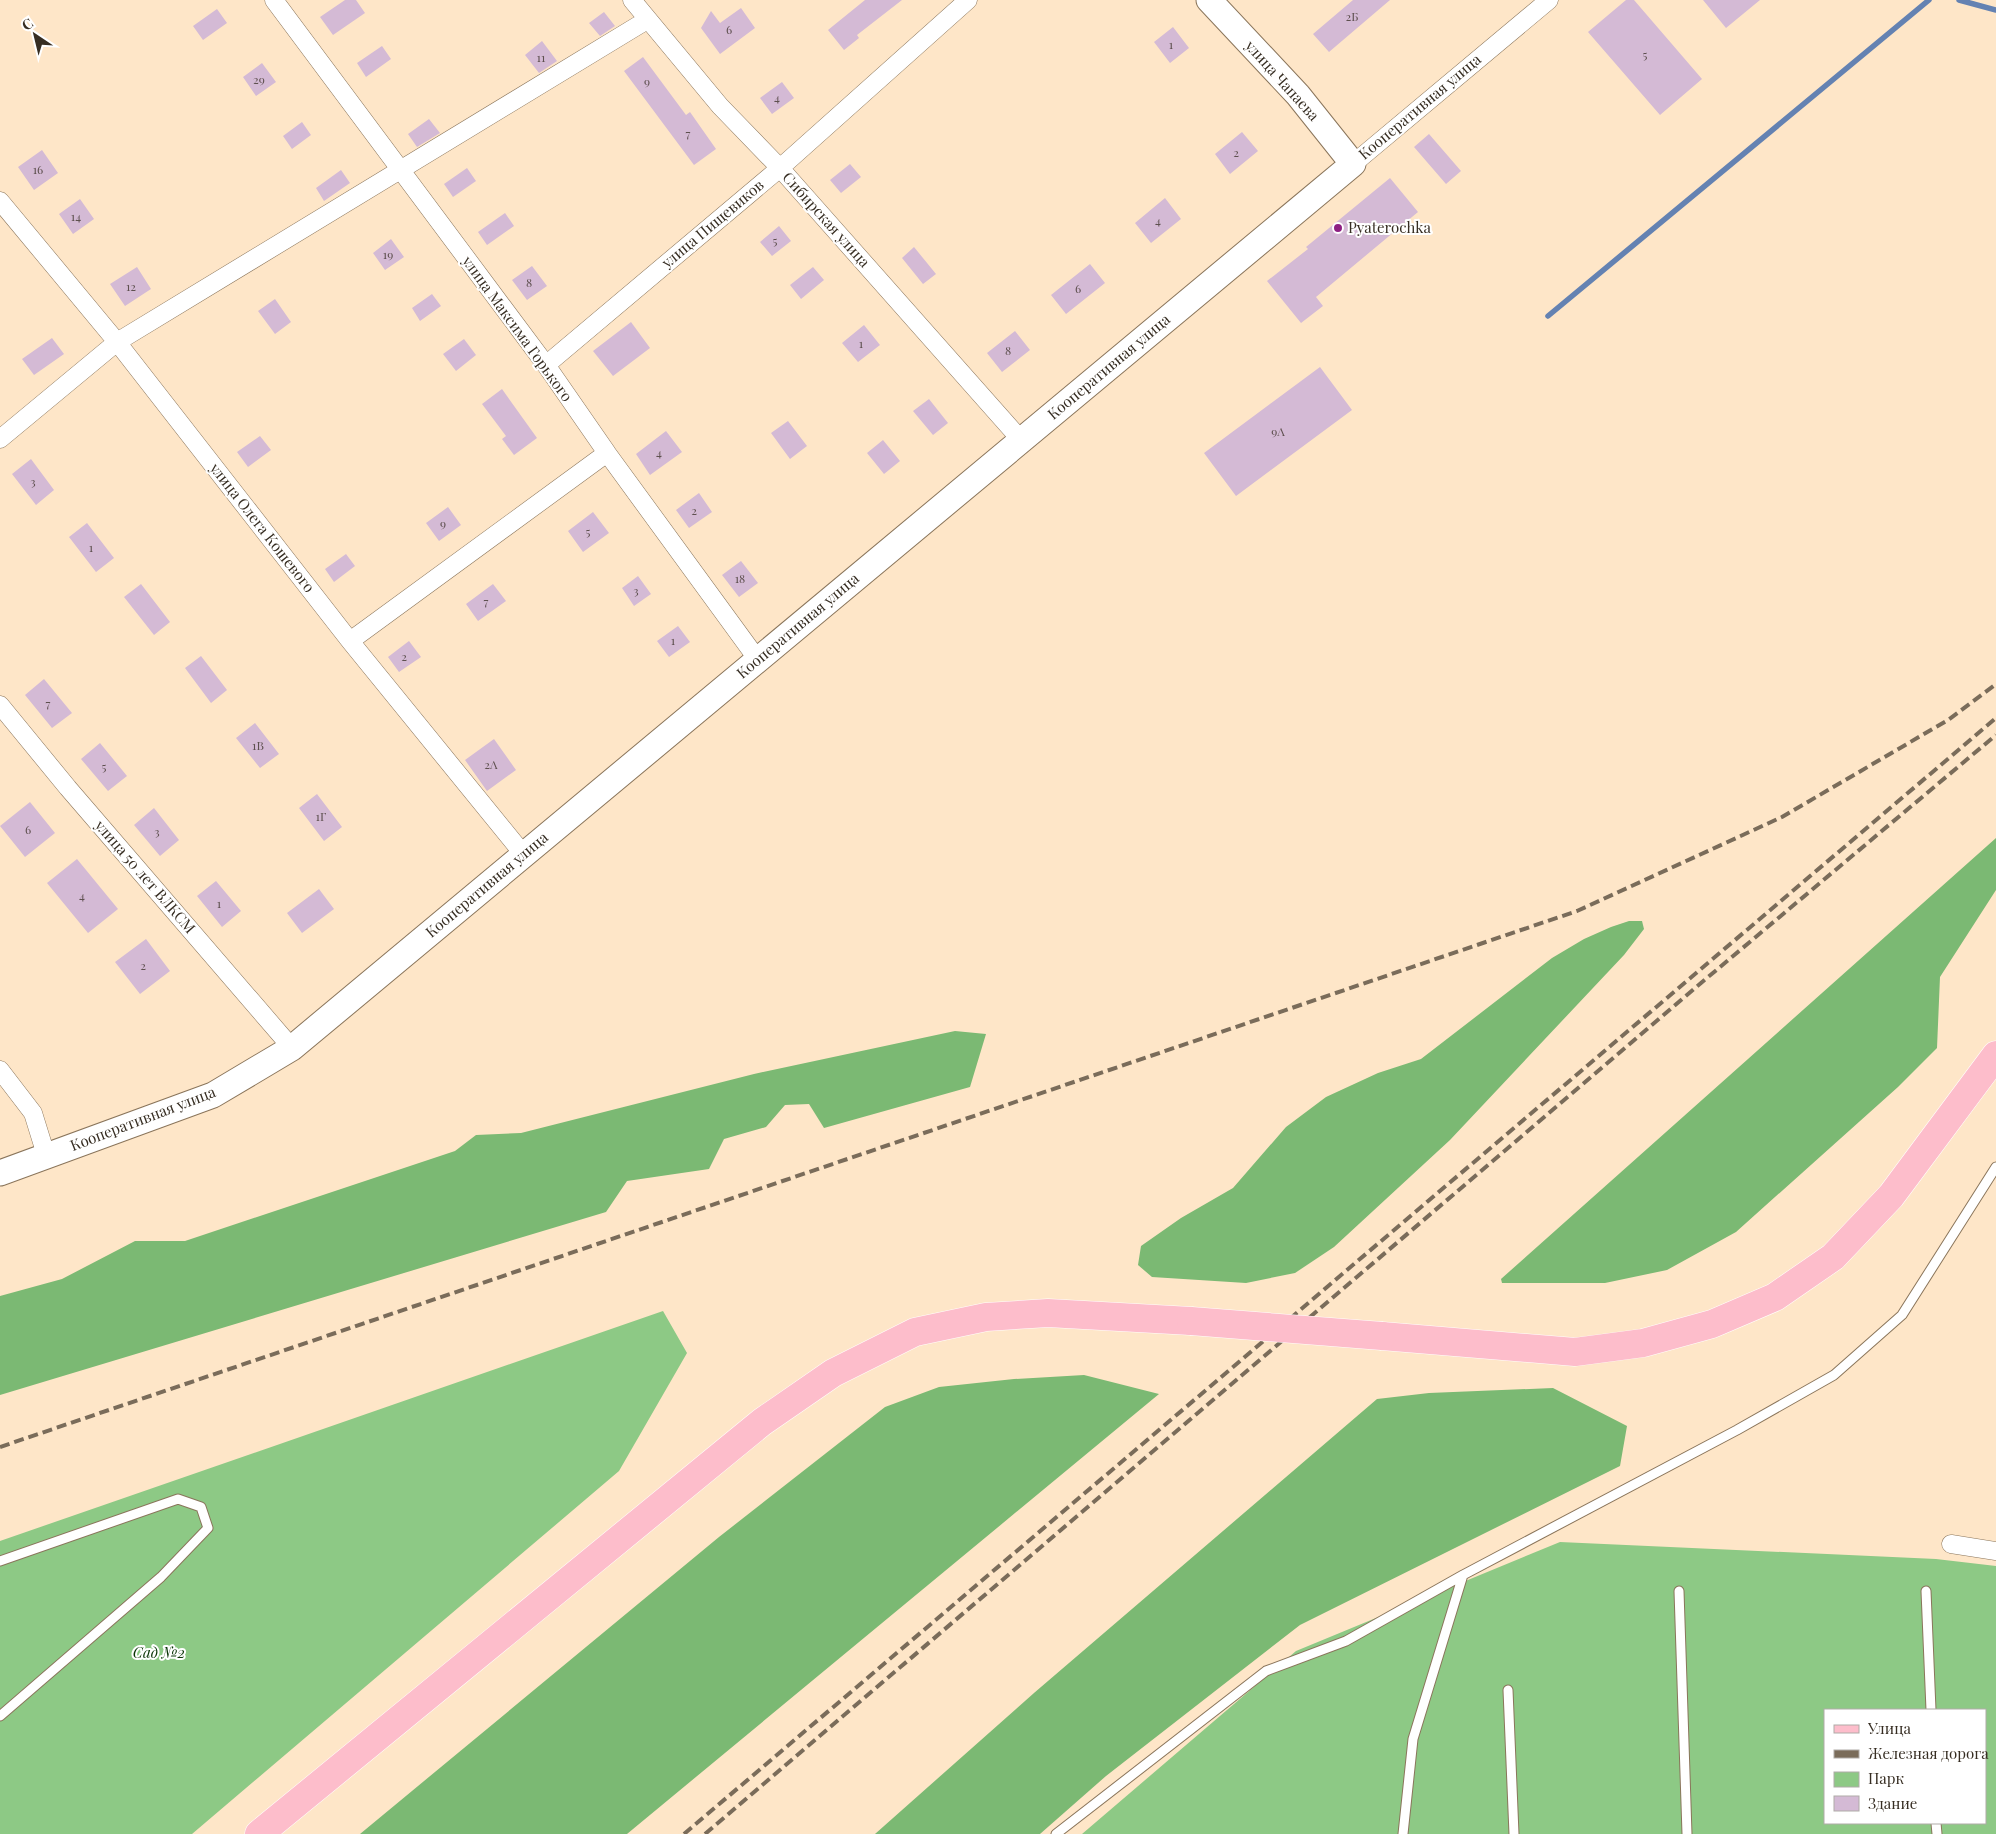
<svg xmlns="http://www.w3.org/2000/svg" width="1996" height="1834" font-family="'Playfair Display',serif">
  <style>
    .green { fill: #8dc985; fill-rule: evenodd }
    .forest { fill: #7bb973 }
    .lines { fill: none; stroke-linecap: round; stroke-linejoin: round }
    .stream { stroke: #6482b2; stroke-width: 5.5 }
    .building { fill: #d4bad5 }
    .service-casing { stroke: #8a755b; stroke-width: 11 }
    .minor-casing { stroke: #8a755b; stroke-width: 19 }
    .secondary-casing { stroke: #8a755b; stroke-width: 27 }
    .primary-casing { stroke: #fff; stroke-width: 29 }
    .service { stroke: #fff; stroke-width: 9 }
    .minor { stroke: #fff; stroke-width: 18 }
    .secondary { stroke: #fff; stroke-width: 25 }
    .primary { stroke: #fdbdcb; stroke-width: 28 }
    .rail { stroke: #7a6c5a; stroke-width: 4; stroke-dasharray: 10 5; stroke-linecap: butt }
    .primary-bridge-casing { stroke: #fff; stroke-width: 29; stroke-linecap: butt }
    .primary-bridge { stroke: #fdbdcb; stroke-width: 28 }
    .poi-dot { fill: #8e2083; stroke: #fff; stroke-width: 2 }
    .labels { text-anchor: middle; stroke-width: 4; stroke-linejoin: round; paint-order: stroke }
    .number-label { font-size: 12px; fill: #5e504f }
    .street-label { font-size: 15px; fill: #362d22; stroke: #fff }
    .poi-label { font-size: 15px; fill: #362d22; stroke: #fff; text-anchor: start }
    .park-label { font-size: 15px; font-style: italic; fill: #083404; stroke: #fff }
  </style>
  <rect width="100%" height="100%" fill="#fee6c8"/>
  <path class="green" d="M 663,1311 L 687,1353 L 619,1471 L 192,1834 L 0,1834 L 0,1541 Z
    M 1560,1542 L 1936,1559 L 1996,1566 L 1996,1834 L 1082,1834 L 1296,1651 ZM 1825,1710 L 1985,1710 L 1985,1823 L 1825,1823 Z"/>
  <path class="forest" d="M 1996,838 L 1996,890 L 1940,977 L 1937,1048 L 1898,1087 L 1736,1232 L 1667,1270 L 1605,1283 L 1502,1283 L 1501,1279 Z
    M 1629,921 L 1642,921 L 1644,929 L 1624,955 L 1450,1140 L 1334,1247 L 1295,1273 L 1246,1283 L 1152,1277 L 1138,1265 L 1141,1246 L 1181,1218 L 1233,1188 L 1286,1127 L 1326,1097 L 1378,1073 L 1421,1059 L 1552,958 L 1584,939 L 1611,927 Z
    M 955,1031 L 986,1034 L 970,1087 L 824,1128 L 809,1104 L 785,1105 L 766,1127 L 724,1139 L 709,1169 L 627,1181 L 606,1212 L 0,1395 L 0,1296 L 62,1279 L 135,1241 L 185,1241 L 455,1151 L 476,1135 L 521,1133 L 754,1074 Z
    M 1084,1375 L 1159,1394 L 627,1834 L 360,1834 L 719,1537 L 885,1407 L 939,1387 L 1014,1379 Z
    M 1553,1388 L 1627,1426 L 1620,1466 L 1300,1625 L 1106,1776 L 1040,1834 L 875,1834 L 1034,1693 L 1377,1399 L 1429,1393 Z"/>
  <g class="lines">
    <path class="stream" d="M 1959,0 L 1996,10
      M 1548,316 L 1929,0"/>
  </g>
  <path class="building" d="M 345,0 L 356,0 L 365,13 L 333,35 L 320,17 Z
    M 865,0 L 902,0 L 857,35 L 859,38 L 844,50 L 828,30 Z
    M 1353,0 L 1390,0 L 1329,52 L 1313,34 Z
    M 1626,0 L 1634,0 L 1702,79 L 1660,115 L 1588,32 Z
    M 1703,0 L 1760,0 L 1726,28 Z
    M 741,8 L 755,28 L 720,54 L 701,28 L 711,11 L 720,23 Z
    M 217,9 L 227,23 L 203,40 L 193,26 Z
    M 604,12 L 615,26 L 600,36 L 589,23 Z
    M 1173,27 L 1189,48 L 1170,63 L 1154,42 Z
    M 542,41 L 557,61 L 539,73 L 525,55 Z
    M 382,46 L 391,59 L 366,77 L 357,63 Z
    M 643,57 L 686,115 L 690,112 L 716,149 L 694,165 L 624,71 Z
    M 262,63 L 276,82 L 256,96 L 243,77 Z
    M 782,82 L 794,98 L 772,114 L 760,98 Z
    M 429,119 L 440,133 L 417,147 L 408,134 Z
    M 302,122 L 311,135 L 292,149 L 283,136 Z
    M 1242,132 L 1258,151 L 1230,174 L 1215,154 Z
    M 1429,134 L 1461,171 L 1446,184 L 1414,147 Z
    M 42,150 L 58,173 L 34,190 L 18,167 Z
    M 850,164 L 861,177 L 841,193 L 830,180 Z
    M 467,168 L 476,181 L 453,197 L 444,184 Z
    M 341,170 L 350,183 L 324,201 L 316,188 Z
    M 1390,178 L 1418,212 L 1316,297 L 1323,306 L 1301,323 L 1267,281 L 1308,249 L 1306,247 Z
    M 1165,198 L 1181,219 L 1151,243 L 1135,223 Z
    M 80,199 L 94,219 L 73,234 L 59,214 Z
    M 505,213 L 514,226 L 487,245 L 478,232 Z
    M 779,226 L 791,241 L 772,256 L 760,242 Z
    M 391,239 L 404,257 L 385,270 L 373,253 Z
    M 914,247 L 936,274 L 923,284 L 902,258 Z
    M 1090,264 L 1105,283 L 1066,314 L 1051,295 Z
    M 532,266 L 547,286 L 527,300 L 512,280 Z
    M 137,267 L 151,289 L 125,306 L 110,284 Z
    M 813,267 L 824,280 L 801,299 L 790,285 Z
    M 432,294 L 441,306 L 420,321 L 412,308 Z
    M 275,299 L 291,322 L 275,334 L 258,311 Z
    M 631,322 L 650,348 L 613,376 L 593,351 Z
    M 864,325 L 880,345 L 858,362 L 842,343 Z
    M 1015,331 L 1030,350 L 1002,372 L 987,353 Z
    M 52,338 L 64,354 L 34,375 L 22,359 Z
    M 464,339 L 476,355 L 456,371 L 443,354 Z
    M 1320,367 L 1352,410 L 1236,496 L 1204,453 Z
    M 502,389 L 537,438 L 514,455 L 502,439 L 506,436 L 482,404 Z
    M 929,399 L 948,423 L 933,435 L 913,411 Z
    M 788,421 L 807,446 L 790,459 L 771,433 Z
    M 666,431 L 682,452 L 650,475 L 636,454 Z
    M 260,436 L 271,450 L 248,467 L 237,452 Z
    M 883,440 L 900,461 L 884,474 L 867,453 Z
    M 31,459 L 54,490 L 36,505 L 12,474 Z
    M 699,493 L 712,512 L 689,528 L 676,510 Z
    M 448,507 L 461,525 L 439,541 L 426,523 Z
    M 593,512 L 609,533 L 583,552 L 568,531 Z
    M 87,523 L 114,558 L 96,572 L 69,537 Z
    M 346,554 L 355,566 L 334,582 L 325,569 Z
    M 741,561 L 758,583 L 739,597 L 722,575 Z
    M 638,576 L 651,594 L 634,606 L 622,588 Z
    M 141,584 L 170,622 L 154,635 L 124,597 Z
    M 493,584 L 506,601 L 478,621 L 466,604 Z
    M 678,626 L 690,642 L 669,657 L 657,641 Z
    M 409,641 L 421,657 L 399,672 L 388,657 Z
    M 201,656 L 227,690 L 211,703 L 185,668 Z
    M 44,679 L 72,713 L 52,728 L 25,695 Z
    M 255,723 L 279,754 L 260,768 L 236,738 Z
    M 494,739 L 516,770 L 487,791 L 465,760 Z
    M 100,743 L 127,776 L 108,791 L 81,759 Z
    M 317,794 L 342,827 L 324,841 L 299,808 Z
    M 30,802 L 55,833 L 25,857 L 0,826 Z
    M 154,808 L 179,840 L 160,856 L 134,825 Z
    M 77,859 L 118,909 L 88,933 L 47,883 Z
    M 216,881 L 241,911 L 222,927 L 197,896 Z
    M 319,889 L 334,909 L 302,933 L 287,913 Z
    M 146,939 L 170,971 L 140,994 L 115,962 Z"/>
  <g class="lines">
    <defs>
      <path id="service" d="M 0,1561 L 178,1499 L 201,1507 L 208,1528 L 161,1577 L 0,1716
        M 1679,1591 L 1687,1834
        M 1926,1591 L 1931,1710
        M 1508,1690 L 1514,1834
        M 1936,1823 L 1937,1834
        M 1056,1834 L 1266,1671 L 1346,1641 L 1463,1575 L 1737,1430 L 1834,1375 L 1902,1315 L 1996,1167
        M 1403,1834 L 1413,1739 L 1463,1575"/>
      <path id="minor" d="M 274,0 L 546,365 L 607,453 L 758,660
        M 632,0 L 720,106 L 780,168 L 1021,440
        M 1353,164 L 1549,0
        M 0,201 L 117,342 L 350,641 L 524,855
        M 546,365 L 780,168 L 968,0
        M 0,439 L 117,342 L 647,20
        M 350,641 L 607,453
        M 0,705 L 68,788 L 292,1048
        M 0,1070 L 33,1113 L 46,1155
        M 1951,1544 L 1996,1551"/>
      <path id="secondary" d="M 0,1173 L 213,1095 L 292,1048 L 1353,164 L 1298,95 L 1209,0"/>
      <path id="primary" d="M 1382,1336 L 1575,1352 L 1643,1343 L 1712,1324 L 1775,1297 L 1833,1257 L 1891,1196 L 1996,1055
        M 259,1834 L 762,1422 L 833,1373 L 915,1332 L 986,1317 L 1048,1313 L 1191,1321"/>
    </defs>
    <use href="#service" class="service-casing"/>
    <use href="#minor" class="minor-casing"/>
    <use href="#secondary" class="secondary-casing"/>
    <use href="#primary" class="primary-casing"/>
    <use href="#service" class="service"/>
    <use href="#minor" class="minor"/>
    <use href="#secondary" class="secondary"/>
    <use href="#primary" class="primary"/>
    <path class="rail" d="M 0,1447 L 1577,911 L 1782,817 L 1948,720 L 1996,684
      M 684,1834 L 1996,718
      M 705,1834 L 1701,983 L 1996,735"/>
    <defs>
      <path id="primary-bridge" d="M 1191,1321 L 1382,1336"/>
    </defs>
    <use href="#primary-bridge" class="primary-bridge-casing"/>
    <use href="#primary-bridge" class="primary-bridge"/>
  </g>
  <circle class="poi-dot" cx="1338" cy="228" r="5"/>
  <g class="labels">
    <g class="number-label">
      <text x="1352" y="21">2Б</text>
      <text x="729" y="34">6</text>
      <text x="1171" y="49">1</text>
      <text x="1645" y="59">5</text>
      <text x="541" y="62">11</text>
      <text x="259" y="84">29</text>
      <text x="647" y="86">9</text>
      <text x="777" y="102">4</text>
      <text x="688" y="138">7</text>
      <text x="1236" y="157">2</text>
      <text x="38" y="174">16</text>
      <text x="76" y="221">14</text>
      <text x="1158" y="225">4</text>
      <text x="775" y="245">5</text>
      <text x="388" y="259">19</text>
      <text x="529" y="287">8</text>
      <text x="131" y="291">12</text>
      <text x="1078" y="293">6</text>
      <text x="861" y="348">1</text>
      <text x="1008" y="355">8</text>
      <text x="1278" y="436">9А</text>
      <text x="659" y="457">4</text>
      <text x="33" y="486">3</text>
      <text x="694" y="515">2</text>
      <text x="443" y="528">9</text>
      <text x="588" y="536">5</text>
      <text x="91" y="552">1</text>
      <text x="740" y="583">18</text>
      <text x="636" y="595">3</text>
      <text x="486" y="606">7</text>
      <text x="673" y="645">1</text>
      <text x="404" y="661">2</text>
      <text x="48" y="708">7</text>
      <text x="258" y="750">1В</text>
      <text x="491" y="769">2А</text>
      <text x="104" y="771">5</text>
      <text x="321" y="821">1Г</text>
      <text x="28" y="834">6</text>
      <text x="157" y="836">3</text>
      <text x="82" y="900">4</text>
      <text x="219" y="908">1</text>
      <text x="143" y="970">2</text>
    </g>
    <g class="street-label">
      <text transform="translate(1282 81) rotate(48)" y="5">улица Чапаева</text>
      <text transform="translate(1420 107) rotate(-40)" y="5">Кооперативная улица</text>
      <text transform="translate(826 220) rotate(48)" y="5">Сибирская улица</text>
      <text transform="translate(713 224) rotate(-40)" y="5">улица Пищевиков</text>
      <text transform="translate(517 329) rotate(54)" y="5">улица Максима Горького</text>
      <text transform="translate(1109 367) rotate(-40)" y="5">Кооперативная улица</text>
      <text transform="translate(262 528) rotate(52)" y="5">улица Олега Кошевого</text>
      <text transform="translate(798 626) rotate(-40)" y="5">Кооперативная улица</text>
      <text transform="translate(145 877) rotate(49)" y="5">улица 50 лет ВЛКСМ</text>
      <text transform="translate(487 885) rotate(-40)" y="5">Кооперативная улица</text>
      <text transform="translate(143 1119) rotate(-21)" y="5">Кооперативная улица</text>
    </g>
    <g class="poi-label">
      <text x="1348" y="233">Pyaterochka</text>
    </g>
    <g class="park-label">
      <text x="159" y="1658">Сад №2</text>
    </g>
  </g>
  <rect x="1824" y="1709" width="162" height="115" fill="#ffffff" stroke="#afaba7"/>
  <rect x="1834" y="1725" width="25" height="8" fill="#fdbdcb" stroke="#afaba7"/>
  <text x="1868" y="1734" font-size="15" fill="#362d22">Улица</text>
  <rect x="1834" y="1750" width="25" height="8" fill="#7a6c5a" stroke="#afaba7"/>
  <text x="1868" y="1759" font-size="15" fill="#362d22">Железная дорога</text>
  <rect x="1834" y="1772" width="25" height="15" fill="#8dc985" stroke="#afaba7"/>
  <text x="1868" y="1784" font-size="15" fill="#362d22">Парк</text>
  <rect x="1834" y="1796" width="25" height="15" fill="#d4bad5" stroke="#afaba7"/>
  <text x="1868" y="1809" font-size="15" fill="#362d22">Здание</text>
  <g transform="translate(35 35) rotate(325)" stroke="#ffffff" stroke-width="4" paint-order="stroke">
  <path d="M0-4L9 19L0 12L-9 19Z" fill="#362d22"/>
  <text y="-8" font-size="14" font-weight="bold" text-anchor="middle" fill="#362d22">С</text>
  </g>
</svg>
